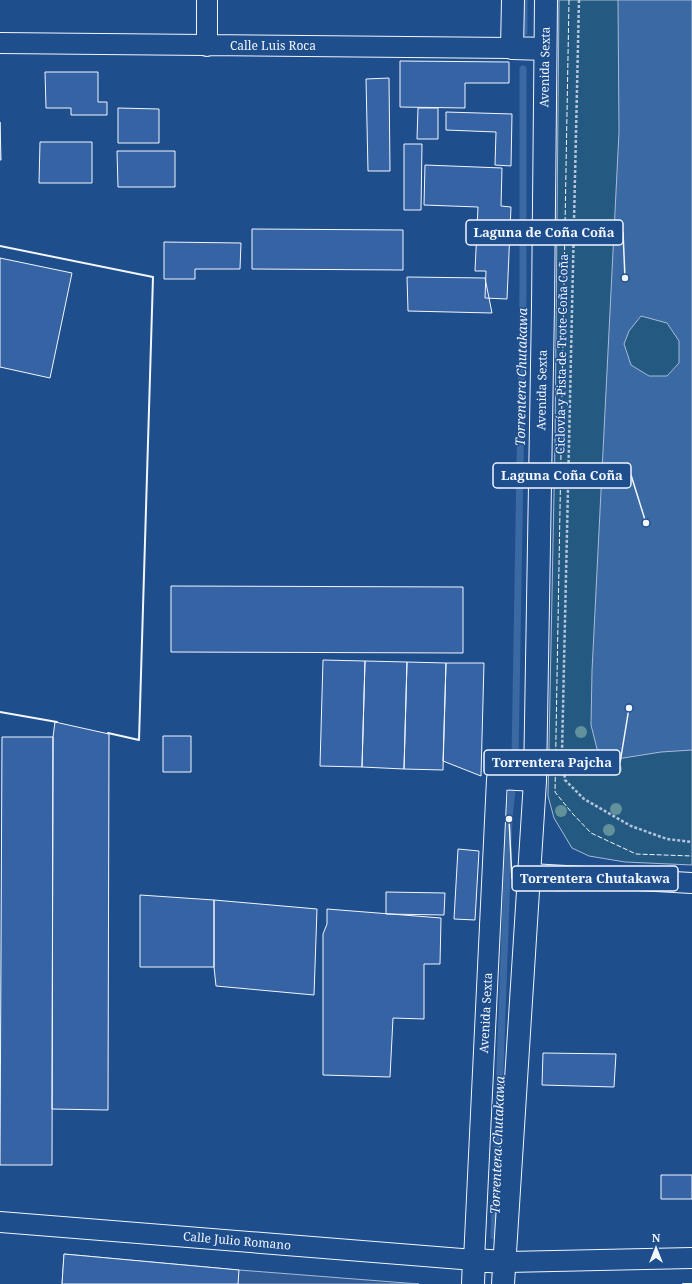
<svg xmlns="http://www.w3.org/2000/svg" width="692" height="1284" font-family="'Noto Serif',serif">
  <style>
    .green { fill: #245a82; stroke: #a8bbd7 }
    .parking { fill: #305b95; stroke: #a8bbd7 }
    .water { fill: #3b69a3; stroke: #a8bbd7; fill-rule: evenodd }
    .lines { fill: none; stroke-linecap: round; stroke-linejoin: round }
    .stream { stroke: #3b69a3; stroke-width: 7 }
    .building { fill: #3563a3; stroke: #f2f6ff }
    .street-casing { stroke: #f2f6ff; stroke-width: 22 }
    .secondary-casing { stroke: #f2f6ff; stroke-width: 24 }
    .path { stroke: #b3c4dc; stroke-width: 2.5; stroke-dasharray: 3 2; stroke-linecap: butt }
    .street { stroke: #1f4e8c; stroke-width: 20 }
    .secondary { stroke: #1f4e8c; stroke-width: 22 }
    .fence { stroke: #f2f6ff; stroke-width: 1; stroke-dasharray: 5 2; stroke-linecap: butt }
    .wall { stroke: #f2f6ff; stroke-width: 2 }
    .tree { fill: #61919a }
    .labels { text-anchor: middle; stroke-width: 3; stroke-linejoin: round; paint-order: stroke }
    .street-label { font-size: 12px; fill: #f2f6ff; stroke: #1f4e8c }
    .water-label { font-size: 13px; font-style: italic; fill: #f2f6ff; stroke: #1f4e8c }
    .leader { fill: none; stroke: #f2f6ff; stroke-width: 1.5 }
    .callout-dot { fill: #f2f6ff; stroke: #1f4e8c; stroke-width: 1.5 }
    .callout { fill: #1f4e8c; stroke: #f2f6ff; stroke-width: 1.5 }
    .callout-label { font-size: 13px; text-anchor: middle; font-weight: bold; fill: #f2f6ff }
  </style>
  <rect width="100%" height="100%" fill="#1f4e8c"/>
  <path class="green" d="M 559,0 L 692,0 L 692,865 L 625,862 L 589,856 L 572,848 L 554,818 L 548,796 L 555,444 Z"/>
  <path class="parking" d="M 64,1254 L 239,1270 L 419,1284 L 62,1284 Z"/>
  <path class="water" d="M 618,0 L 692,0 L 692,750 L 661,752 L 617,759 L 597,749 L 591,725 L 592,671 L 619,132 ZM 641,316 L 667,323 L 679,341 L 679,363 L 667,376 L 649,376 L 631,365 L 624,344 L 629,331 Z"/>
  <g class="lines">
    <path class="stream" d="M 524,32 L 524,0
      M 494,1236 L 509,819 L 515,760 L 523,288 L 523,69"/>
  </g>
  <path class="building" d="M 400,61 L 509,62 L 509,83 L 465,83 L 465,108 L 400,107 Z
    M 45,72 L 98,72 L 98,102 L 107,102 L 107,115 L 71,115 L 71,108 L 46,108 Z
    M 389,78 L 390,171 L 368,171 L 366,79 Z
    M 118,108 L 159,109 L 159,143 L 118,143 Z
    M 418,108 L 438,108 L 438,139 L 417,139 Z
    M 446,112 L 512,114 L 511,166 L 495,165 L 496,132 L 446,130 Z
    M 0,122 L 1,160 L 0,160 Z
    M 40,142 L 92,142 L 92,183 L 39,183 Z
    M 404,144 L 422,144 L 421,210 L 404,210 Z
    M 117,151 L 175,151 L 175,187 L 118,187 Z
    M 425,165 L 502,168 L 501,206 L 511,207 L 507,299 L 485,298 L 486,271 L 475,271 L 478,207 L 424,205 Z
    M 252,229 L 403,230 L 403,270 L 252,269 Z
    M 164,242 L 241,243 L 240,269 L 195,269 L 195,279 L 164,279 Z
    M 0,258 L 72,273 L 50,378 L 0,367 Z
    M 407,277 L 485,278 L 492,313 L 408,311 Z
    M 171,586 L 463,587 L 463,653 L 171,652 Z
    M 323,660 L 365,661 L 362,767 L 320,766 Z
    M 365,661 L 407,662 L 404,769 L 362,767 Z
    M 407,662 L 446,663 L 443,770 L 404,769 Z
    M 446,663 L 484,663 L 481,776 L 443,761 Z
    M 55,722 L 109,734 L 108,1110 L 52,1109 L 53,737 Z
    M 163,736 L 191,736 L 191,772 L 163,772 Z
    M 2,737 L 53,737 L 52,1165 L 0,1165 Z
    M 458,849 L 479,851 L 475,920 L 454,919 Z
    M 386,892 L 445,893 L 444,915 L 386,914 Z
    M 140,895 L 214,900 L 214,967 L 140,967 Z
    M 214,900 L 317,909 L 314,995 L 216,986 L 214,967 Z
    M 327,909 L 441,918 L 440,964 L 424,964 L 424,1019 L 393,1018 L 390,1077 L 323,1075 L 323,934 L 327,924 Z
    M 543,1053 L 616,1054 L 614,1087 L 542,1085 Z
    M 661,1175 L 692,1175 L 692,1199 L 661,1199 Z
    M 64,1254 L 239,1270 L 238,1284 L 62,1284 Z"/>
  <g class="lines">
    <defs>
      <path id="street" d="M 0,43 L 512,48
        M 207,46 L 207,0
        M 530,874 L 692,883
        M 0,1222 L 474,1260 L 497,779 L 535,781
        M 504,1262 L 692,1258"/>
      <path id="secondary" d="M 513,0 L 512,48 L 545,49
        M 473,1284 L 474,1260 L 504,1262
        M 503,1284 L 535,781 L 543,306 L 546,0"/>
    </defs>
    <use href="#street" class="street-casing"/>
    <use href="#secondary" class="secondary-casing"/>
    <path class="path" d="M 579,0 L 562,753 L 565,780 L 584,799 L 631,826 L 667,839 L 692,842"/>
    <use href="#street" class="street"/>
    <use href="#secondary" class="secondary"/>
    <path class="fence" d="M 569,0 L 555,792 L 572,813 L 591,833 L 636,854 L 692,856"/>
    <path class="wall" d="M 0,246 L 153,277 L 139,740 L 108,733
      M 0,712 L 57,722
      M 683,1284 L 692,1284"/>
  </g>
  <g class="tree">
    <circle cx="581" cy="732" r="6"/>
    <circle cx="616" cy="769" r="6"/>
    <circle cx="616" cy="809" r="6"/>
    <circle cx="561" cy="811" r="6"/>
    <circle cx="609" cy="830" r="6"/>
    <circle cx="559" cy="886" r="6"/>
  </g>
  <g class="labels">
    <g class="street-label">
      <text x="273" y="50">Calle Luis Roca</text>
      <text transform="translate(545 67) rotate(-89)" y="4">Avenida Sexta</text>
      <text transform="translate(562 354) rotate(-89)" y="4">Ciclovía y Pista de Trote Coña Coña</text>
      <text transform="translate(542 390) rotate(-89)" y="4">Avenida Sexta</text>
      <text transform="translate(486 1013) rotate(-87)" y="4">Avenida Sexta</text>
      <text transform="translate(237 1241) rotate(5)" y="4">Calle Julio Romano</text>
    </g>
    <g class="water-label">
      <text transform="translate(521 377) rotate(-89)" y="5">Torrentera Chutakawa</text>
      <text transform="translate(497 1145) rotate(-88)" y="5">Torrentera Chutakawa</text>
    </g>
  </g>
  <path class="leader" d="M625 278L623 232M646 523L631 475M629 708L620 763M509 819L512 879"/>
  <g class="callout-dot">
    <circle cx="625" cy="278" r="4"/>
    <circle cx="646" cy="523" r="4"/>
    <circle cx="629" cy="708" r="4"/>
    <circle cx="509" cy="819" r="4"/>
  </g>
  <g class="callout">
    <rect x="466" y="220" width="157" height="25" rx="4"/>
    <rect x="493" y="463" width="138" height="25" rx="4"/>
    <rect x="484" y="750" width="136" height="25" rx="4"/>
    <rect x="512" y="866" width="166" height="25" rx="4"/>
  </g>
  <g class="callout-label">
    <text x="544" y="237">Laguna de Coña Coña</text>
    <text x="562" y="480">Laguna Coña Coña</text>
    <text x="552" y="767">Torrentera Pajcha</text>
    <text x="595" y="883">Torrentera Chutakawa</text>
  </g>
  <g transform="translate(656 1248)" stroke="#1f4e8c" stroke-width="3" paint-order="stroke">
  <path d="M0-3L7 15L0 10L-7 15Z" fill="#f2f6ff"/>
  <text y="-6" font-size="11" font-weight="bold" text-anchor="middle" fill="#f2f6ff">N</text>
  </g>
</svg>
